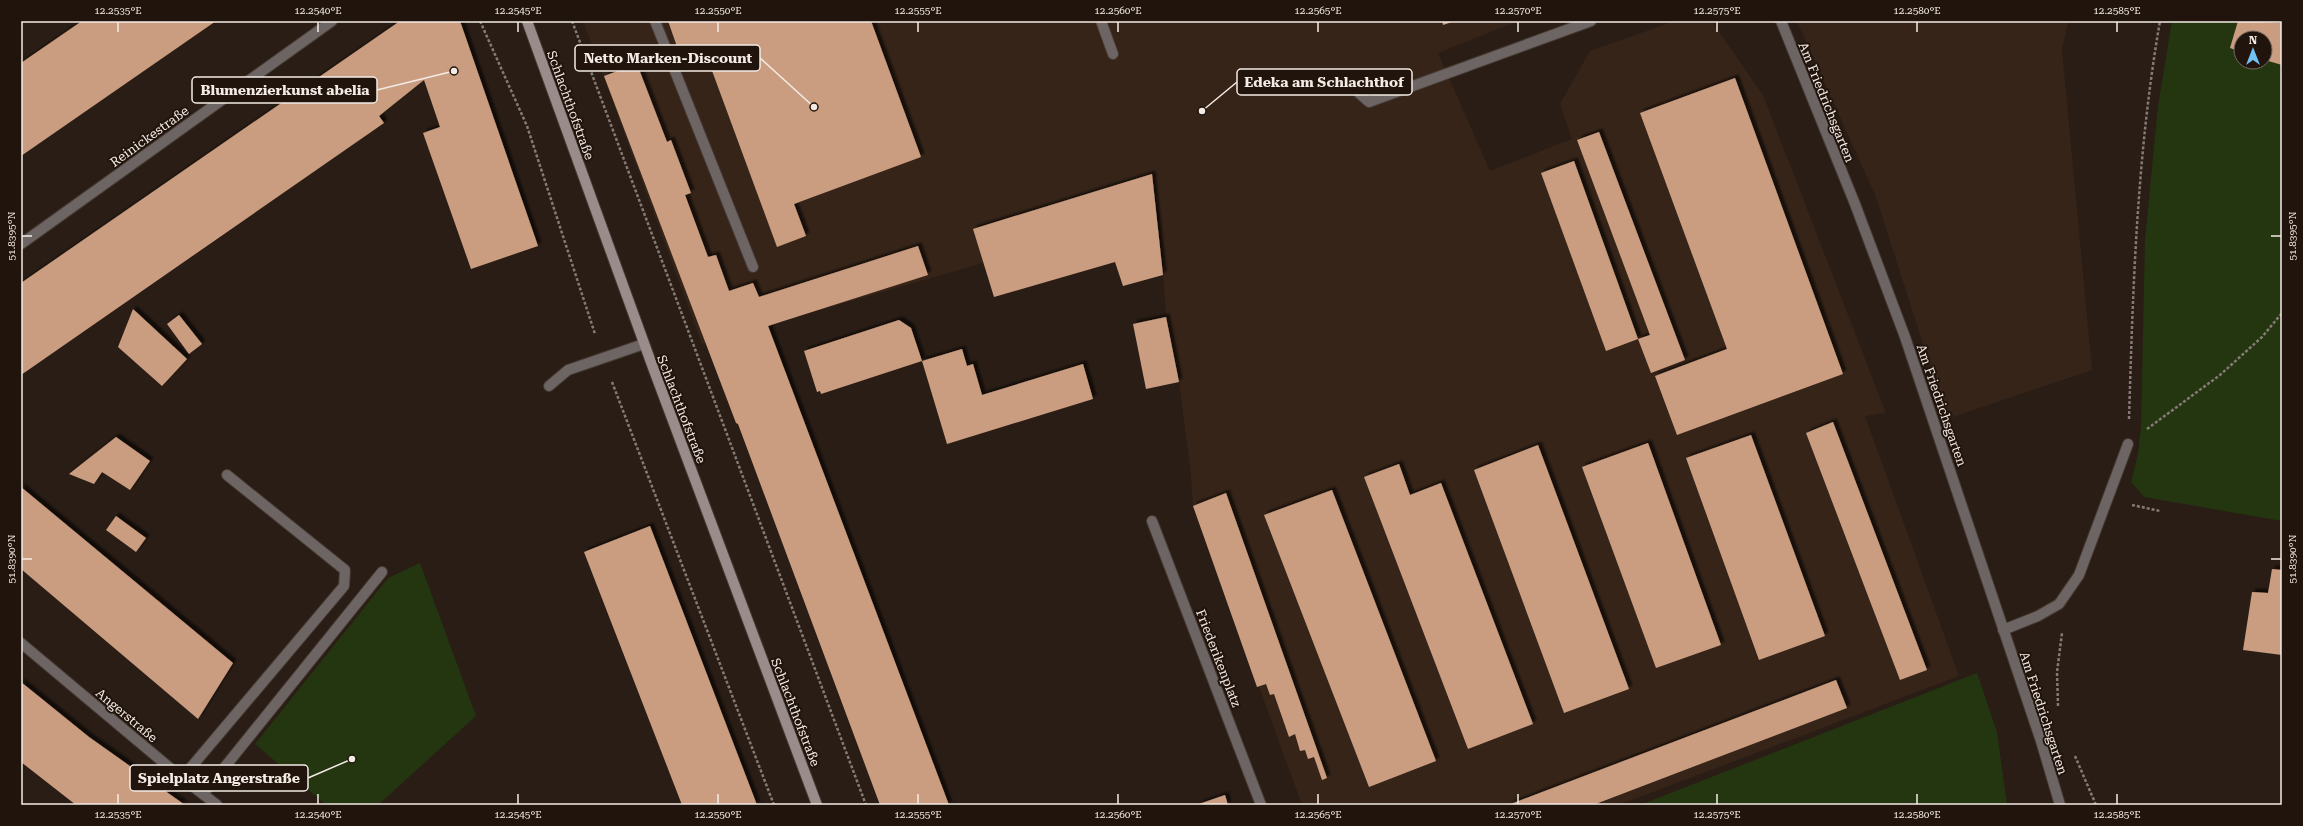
<svg xmlns="http://www.w3.org/2000/svg" width="2303" height="826" font-family="'Roboto Serif',serif">
  <style>
    .built { fill: #362418 }
    .green { fill: #233610; fill-rule: evenodd }
    .building { fill: #ca9d80; filter: url(#shadow) }
    .lines { fill: none; stroke-linecap: round; stroke-linejoin: round }
    .service-casing { stroke: #463a32; stroke-width: 12 }
    .minor-casing { stroke: #463a32; stroke-width: 12 }
    .secondary-casing { stroke: #463a32; stroke-width: 12 }
    .path { stroke: #867b74; stroke-width: 2.5; stroke-dasharray: 3 2; stroke-linecap: butt }
    .service { stroke: #6d6564; stroke-width: 10 }
    .minor { stroke: #6d6564; stroke-width: 10 }
    .secondary { stroke: #998c8b; stroke-width: 10 }
    .ticks { fill: none; stroke: #f4ebe5; stroke-width: 1.5 }
    .labels { text-anchor: middle; stroke-width: 4; stroke-linejoin: round; paint-order: stroke }
    .street-label { font-size: 13px; fill: #f4ebe5; stroke: #20140c }
    .leader { fill: none; stroke: #f4ebe5; stroke-width: 1.5 }
    .callout-dot { fill: #f4ebe5; stroke: #20140c; stroke-width: 1.5 }
    .callout { fill: #20140c; stroke: #f4ebe5; stroke-width: 1.5 }
    .callout-label { font-size: 14px; text-anchor: middle; font-weight: bold; fill: #f4ebe5 }
    .neatline { fill: none; stroke: #f4ebe5; stroke-width: 1.5 }
    .ticks-label { font-size: 10px; text-anchor: middle; fill: #f4ebe5 }
  </style>
  <defs>
    <filter id="shadow"><feDropShadow dx="3.5" dy="-3.5" stdDeviation="1" flood-color="#0009"/></filter>
  </defs>
  <rect width="100%" height="100%" fill="#2a1d15"/>
  <path class="built" d="M 583,21 L 1518,21 L 1438,53 L 1490,171 L 1572,139 L 1560,104 L 1590,51 L 1675,21 L 1712,22 L 1763,95 L 1886,413 L 1865,416 L 1959,676 L 1619,805 L 1302,805 L 1193,506 L 1191,474 L 1179,382 L 1166,317 L 1159,210 L 983,263 L 702,344 Z
    M 1797,21 L 2068,21 L 2062,50 L 2092,370 L 1947,419 L 1876,197 Z"/>
  <path class="green" d="M 2172,21 L 2282,21 L 2282,521 L 2144,497 L 2131,482 L 2138,454 L 2141,426 L 2145,240 L 2158,106 ZM 2241,38 L 2265,38 L 2265,62 L 2241,62 Z
    M 420,563 L 476,716 L 378,805 L 326,805 L 255,744 L 388,578 Z
    M 1977,673 L 1997,732 L 2007,805 L 1640,805 Z"/>
  <path class="building" d="M 82,21 L 216,21 L 21,156 L 21,63 Z
    M 400,21 L 460,21 L 538,246 L 471,269 L 423,133 L 440,127 L 424,80 L 379,116 L 384,123 L 21,375 L 21,283 Z
    M 668,21 L 871,21 L 921,157 L 794,204 L 806,236 L 777,247 L 704,49 L 681,58 Z
    M 1442,21 L 1455,21 L 1443,25 Z
    M 2238,21 L 2282,23 L 2282,65 L 2265,60 L 2265,38 L 2241,38 L 2241,52 L 2230,48 Z
    M 637,64 L 667,142 L 671,140 L 691,193 L 685,195 L 708,257 L 716,255 L 729,291 L 753,283 L 759,297 L 918,246 L 928,275 L 768,326 L 949,805 L 880,805 L 738,424 L 736,423 L 604,76 Z
    M 1735,78 L 1843,374 L 1677,435 L 1655,376 L 1727,349 L 1640,113 Z
    M 1599,132 L 1685,360 L 1651,373 L 1638,339 L 1650,335 L 1577,140 Z
    M 1574,161 L 1638,339 L 1606,351 L 1541,173 Z
    M 1152,174 L 1163,275 L 1123,286 L 1115,262 L 994,297 L 973,229 Z
    M 133,309 L 187,359 L 162,386 L 118,347 Z
    M 179,315 L 202,344 L 189,354 L 167,324 Z
    M 1166,317 L 1179,382 L 1146,389 L 1133,324 Z
    M 899,320 L 911,328 L 922,361 L 821,394 L 820,391 L 817,392 L 804,351 Z
    M 962,349 L 967,366 L 973,364 L 982,395 L 1083,364 L 1093,399 L 947,444 L 922,361 Z
    M 1833,422 L 1927,670 L 1900,680 L 1806,433 Z
    M 1751,435 L 1825,636 L 1759,660 L 1686,458 Z
    M 116,437 L 150,461 L 130,490 L 102,472 L 94,484 L 69,474 Z
    M 1648,443 L 1721,645 L 1656,668 L 1582,467 Z
    M 1538,445 L 1629,689 L 1564,713 L 1474,470 Z
    M 1399,464 L 1410,495 L 1441,483 L 1533,724 L 1468,749 L 1364,477 Z
    M 21,487 L 233,663 L 198,719 L 21,569 Z
    M 1332,490 L 1436,761 L 1369,787 L 1264,515 Z
    M 1226,493 L 1327,778 L 1322,780 L 1314,757 L 1308,759 L 1305,750 L 1300,751 L 1295,734 L 1289,737 L 1274,694 L 1270,695 L 1266,684 L 1257,687 L 1193,506 Z
    M 116,516 L 146,538 L 136,552 L 106,530 Z
    M 650,526 L 757,805 L 682,805 L 584,552 Z
    M 2272,569 L 2282,570 L 2282,655 L 2243,650 L 2252,592 L 2268,593 Z
    M 1836,680 L 1847,708 L 1593,805 L 1508,805 Z
    M 21,682 L 89,737 L 185,805 L 76,805 L 21,762 Z
    M 1225,795 L 1228,805 L 1196,805 Z"/>
  <g class="lines">
    <defs>
      <path id="service" d="M 655,21 L 753,267
        M 1101,21 L 1113,54
        M 1341,77 L 1369,102 L 1591,21
        M 549,386 L 568,370 L 644,344
        M 2003,630 L 2038,616 L 2059,604 L 2079,575 L 2128,444
        M 182,778 L 344,586 L 345,570 L 227,475
        M 203,794 L 382,572"/>
      <path id="minor" d="M 1781,21 L 1855,204 L 1905,337 L 2041,741 L 2060,805
        M 21,244 L 332,21
        M 1152,521 L 1261,805
        M 21,643 L 182,778 L 217,805"/>
      <path id="secondary" d="M 527,21 L 652,365 L 817,805"/>
    </defs>
    <use href="#service" class="service-casing"/>
    <use href="#minor" class="minor-casing"/>
    <use href="#secondary" class="secondary-casing"/>
    <path class="path" d="M 480,21 L 527,126 L 595,334
      M 572,21 L 866,805
      M 612,382 L 774,805
      M 2129,419 C 2133,286 2137,153 2160,21
      M 2147,429 L 2220,375 L 2262,337 L 2282,313
      M 2132,505 L 2160,511
      M 2058,706 L 2057,672 L 2062,633
      M 2075,756 L 2096,805"/>
    <use href="#service" class="service"/>
    <use href="#minor" class="minor"/>
    <use href="#secondary" class="secondary"/>
  </g>
  <path class="ticks" d="M 118,22 L 118,32M 318,22 L 318,32M 518,22 L 518,32M 718,22 L 718,32M 918,22 L 918,32M 1118,22 L 1118,32M 1318,22 L 1318,32M 1518,22 L 1518,32M 1717,22 L 1717,32M 1917,22 L 1917,32M 2117,22 L 2117,32M 22,236 L 32,236M 2271,236 L 2281,236M 22,559 L 32,559M 2271,559 L 2281,559M 118,794 L 118,804M 318,794 L 318,804M 518,794 L 518,804M 718,794 L 718,804M 918,794 L 918,804M 1118,794 L 1118,804M 1318,794 L 1318,804M 1518,794 L 1518,804M 1717,794 L 1717,804M 1917,794 L 1917,804M 2117,794 L 2117,804"/>
  <g class="labels">
    <g class="street-label">
      <text transform="translate(1827 102) rotate(68)" y="5">Am Friedrichsgarten</text>
      <text transform="translate(571 105) rotate(70)" y="5">Schlachthofstraße</text>
      <text transform="translate(149 136) rotate(-36)" y="5">Reinickestraße</text>
      <text transform="translate(1942 405) rotate(71)" y="5">Am Friedrichsgarten</text>
      <text transform="translate(682 409) rotate(69)" y="5">Schlachthofstraße</text>
      <text transform="translate(1219 658) rotate(69)" y="5">Friederikenplatz</text>
      <text transform="translate(796 712) rotate(69)" y="5">Schlachthofstraße</text>
      <text transform="translate(2044 713) rotate(72)" y="5">Am Friedrichsgarten</text>
      <text transform="translate(127 715) rotate(40)" y="5">Angerstraße</text>
    </g>
  </g>
  <path class="leader" d="M814 107L760 58M1202 111L1237 82M454 71L377 90M352 759L308 778"/>
  <g class="callout-dot">
    <circle cx="814" cy="107" r="4"/>
    <circle cx="1202" cy="111" r="4"/>
    <circle cx="454" cy="71" r="4"/>
    <circle cx="352" cy="759" r="4"/>
  </g>
  <g class="callout">
    <rect x="575" y="45" width="185" height="26" rx="4"/>
    <rect x="1237" y="69" width="175" height="26" rx="4"/>
    <rect x="192" y="77" width="185" height="26" rx="4"/>
    <rect x="130" y="765" width="178" height="26" rx="4"/>
  </g>
  <g class="callout-label">
    <text x="668" y="63">Netto Marken-Discount</text>
    <text x="1324" y="87">Edeka am Schlachthof</text>
    <text x="285" y="95">Blumenzierkunst abelia</text>
    <text x="219" y="783">Spielplatz Angerstraße</text>
  </g>
  <rect width="2303" height="826" fill="none" stroke="#20140c" stroke-width="44"/>
  <g transform="translate(2253 50)"><circle r="19" fill="#20140c" stroke="#756a63"/>
  <path d="M0-3L7 15L0 10L-7 15Z" fill="#71c1f4"/>
  <text y="-6" font-size="11" font-weight="bold" text-anchor="middle" fill="#f4ebe5">N</text>
  </g>
  <rect x="22" y="22" width="2259" height="782" class="neatline"/>
  <g class="ticks-label">
    <text x="118" y="14">12.2535°E</text>
    <text x="318" y="14">12.2540°E</text>
    <text x="518" y="14">12.2545°E</text>
    <text x="718" y="14">12.2550°E</text>
    <text x="918" y="14">12.2555°E</text>
    <text x="1118" y="14">12.2560°E</text>
    <text x="1318" y="14">12.2565°E</text>
    <text x="1518" y="14">12.2570°E</text>
    <text x="1717" y="14">12.2575°E</text>
    <text x="1917" y="14">12.2580°E</text>
    <text x="2117" y="14">12.2585°E</text>
    <text transform="translate(11 236) rotate(-90)" y="4">51.8395°N</text>
    <text transform="translate(2292 236) rotate(-90)" y="4">51.8395°N</text>
    <text transform="translate(11 559) rotate(-90)" y="4">51.8390°N</text>
    <text transform="translate(2292 559) rotate(-90)" y="4">51.8390°N</text>
    <text x="118" y="818">12.2535°E</text>
    <text x="318" y="818">12.2540°E</text>
    <text x="518" y="818">12.2545°E</text>
    <text x="718" y="818">12.2550°E</text>
    <text x="918" y="818">12.2555°E</text>
    <text x="1118" y="818">12.2560°E</text>
    <text x="1318" y="818">12.2565°E</text>
    <text x="1518" y="818">12.2570°E</text>
    <text x="1717" y="818">12.2575°E</text>
    <text x="1917" y="818">12.2580°E</text>
    <text x="2117" y="818">12.2585°E</text>
  </g>
</svg>
